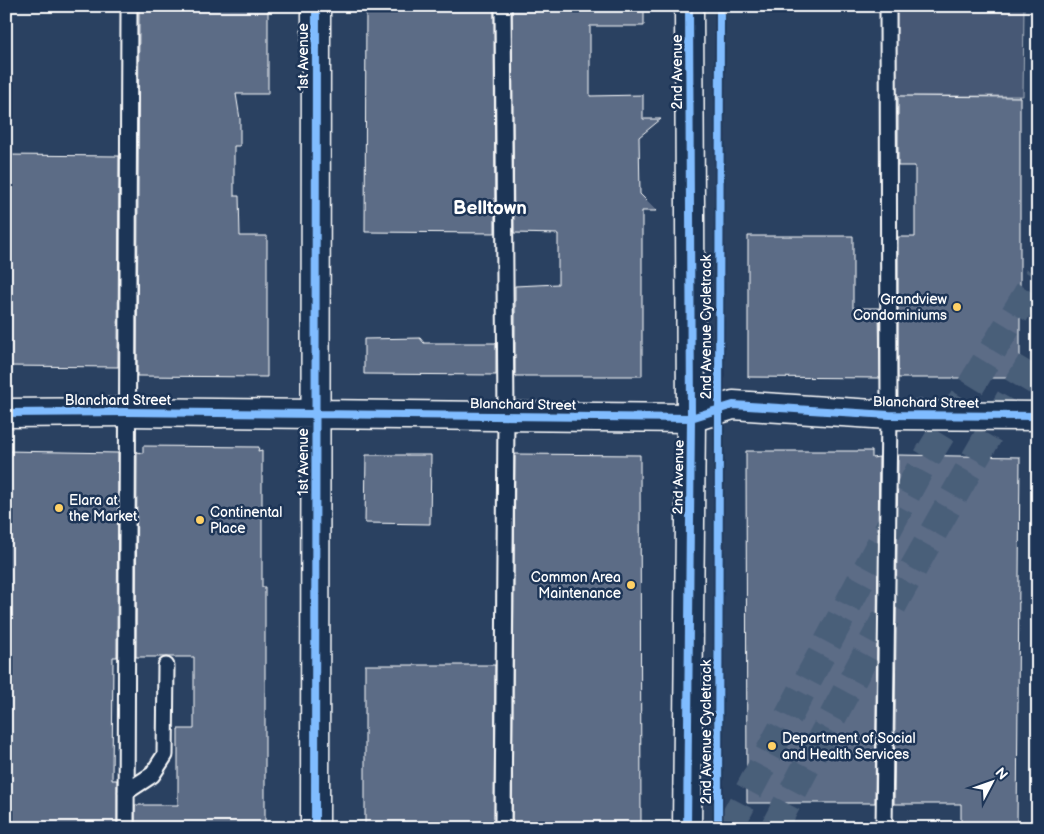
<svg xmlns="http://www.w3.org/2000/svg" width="1044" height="834" font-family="'Balsamiq Sans',sans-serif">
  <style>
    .green { fill: #465975; stroke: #a2acba }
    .building { fill: #5b6c86; stroke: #fff }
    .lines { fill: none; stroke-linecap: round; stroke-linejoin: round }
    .highway-tunnel { stroke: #4a5e79; stroke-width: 28; stroke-dasharray: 28 14; stroke-linecap: butt }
    .lane-casing { stroke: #fff; stroke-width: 19 }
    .secondary-casing { stroke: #fff; stroke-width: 31 }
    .primary-casing { stroke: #fff; stroke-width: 31 }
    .lane { stroke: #1d3557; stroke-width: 15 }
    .secondary { stroke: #1d3557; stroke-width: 28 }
    .primary { stroke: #1d3557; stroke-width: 28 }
    .cycleway-casing { stroke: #1d3557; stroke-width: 11 }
    .cycleway { stroke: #80bcff; stroke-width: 8 }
    .poi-dot { fill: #ffd166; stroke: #1d3557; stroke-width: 2 }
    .labels { text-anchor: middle; stroke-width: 5; stroke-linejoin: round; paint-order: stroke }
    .street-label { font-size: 14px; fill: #fff; stroke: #1d3557 }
    .poi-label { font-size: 14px; fill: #fff; stroke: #1d3557; text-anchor: start }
    .district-label { font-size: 19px; font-weight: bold; fill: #fff; stroke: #1d3557 }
  </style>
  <rect width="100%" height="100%" fill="#2a4161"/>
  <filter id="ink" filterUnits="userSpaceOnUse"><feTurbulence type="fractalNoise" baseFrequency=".02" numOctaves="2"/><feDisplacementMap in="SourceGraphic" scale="10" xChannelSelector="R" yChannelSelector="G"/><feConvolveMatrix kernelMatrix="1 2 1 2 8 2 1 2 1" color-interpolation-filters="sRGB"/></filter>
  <g filter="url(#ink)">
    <path class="green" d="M 897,6 L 1024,6 L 1023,96 L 896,96 Z"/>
    <path class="building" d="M 139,6 L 268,6 L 268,94 L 236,94 L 240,119 L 240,146 L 234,146 L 234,196 L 239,196 L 240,236 L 267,236 L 267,377 L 137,376 Z
      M 366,6 L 494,6 L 495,233 L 365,232 Z
      M 512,6 L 644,6 L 644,26 L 590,26 L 590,96 L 643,95 L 643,119 L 661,119 L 639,137 L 640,194 L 657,211 L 642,211 L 642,376 L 515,376 L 515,286 L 558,284 L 558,234 L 514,233 Z
      M 898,96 L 1020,97 L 1020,378 L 898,378 L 898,237 L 915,237 L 915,166 L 898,166 Z
      M 6,155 L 119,156 L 118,367 L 6,366 Z
      M 748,236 L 853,236 L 853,308 L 879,308 L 880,378 L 748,377 Z
      M 420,338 L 424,343 L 496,343 L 496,375 L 364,374 L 364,339 Z
      M 143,446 L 259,447 L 258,451 L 262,450 L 262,587 L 265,587 L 265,828 L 135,828 L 135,805 L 178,805 L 178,729 L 194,729 L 194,657 L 136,657 L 137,452 L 143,453 Z
      M 6,451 L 118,453 L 117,657 L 113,657 L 112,780 L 117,780 L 117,828 L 6,828 Z
      M 746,451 L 872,451 L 872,458 L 879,457 L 875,803 L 747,803 Z
      M 515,454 L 640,455 L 641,828 L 512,828 Z
      M 366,455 L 431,455 L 430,524 L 365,523 Z
      M 898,455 L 1020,457 L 1017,824 L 1004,824 L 1004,828 L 961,828 L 961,804 L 894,804 Z
      M 365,665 L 495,665 L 494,828 L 365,828 Z"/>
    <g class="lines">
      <path class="highway-tunnel" d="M 729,828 L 920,469 L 1038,276
        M 774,828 C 858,667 945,507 1038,351"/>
      <defs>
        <path id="lane" d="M 503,6 L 506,417 L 503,828
          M 126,792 L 152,775 L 165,755 L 166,666
          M 126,828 L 129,6
          M 884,828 L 889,415 L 888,6"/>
        <path id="secondary" d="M 6,413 L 127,412 L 691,418 L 733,405 L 889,415 L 1038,416
          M 315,828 L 316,6"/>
        <path id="primary" d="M 687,828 L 691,418 L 689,6"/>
      </defs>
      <use href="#lane" class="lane-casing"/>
      <use href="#secondary" class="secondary-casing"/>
      <use href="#primary" class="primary-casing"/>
      <use href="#lane" class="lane"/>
      <use href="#secondary" class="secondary"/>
      <use href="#primary" class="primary"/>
      <defs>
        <path id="cycleway" d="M 6,413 L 127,412 L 691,418 L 733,405 L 889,415 L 1038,416
          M 315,828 L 316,6
          M 687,828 L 691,418 L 689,6
          M 718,828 L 720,6"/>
      </defs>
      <use href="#cycleway" class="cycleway-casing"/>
      <use href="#cycleway" class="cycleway"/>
    </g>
  </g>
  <g class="poi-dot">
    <circle cx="957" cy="307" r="5"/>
    <circle cx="59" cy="508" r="5"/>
    <circle cx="200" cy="520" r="5"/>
    <circle cx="631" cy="585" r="5"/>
    <circle cx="772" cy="746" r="5"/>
  </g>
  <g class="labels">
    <g class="street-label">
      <text transform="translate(303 57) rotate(-90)" y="5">1st Avenue</text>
      <text transform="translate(677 72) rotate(-90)" y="5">2nd Avenue</text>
      <text transform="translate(706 327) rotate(-90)" y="5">2nd Avenue Cycletrack</text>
      <text x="118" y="405">Blanchard Street</text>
      <text transform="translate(926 402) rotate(1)" y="5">Blanchard Street</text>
      <text transform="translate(523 404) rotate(1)" y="5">Blanchard Street</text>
      <text transform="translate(303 462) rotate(-90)" y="5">1st Avenue</text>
      <text transform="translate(678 477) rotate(-89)" y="5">2nd Avenue</text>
      <text transform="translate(706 732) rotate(-90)" y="5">2nd Avenue Cycletrack</text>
    </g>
    <g class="poi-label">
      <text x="947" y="304" text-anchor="end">Grandview<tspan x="947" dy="16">Condominiums</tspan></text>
      <text x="69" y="505">Elara at<tspan x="69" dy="16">the Market</tspan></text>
      <text x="210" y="517">Continental<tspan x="210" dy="16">Place</tspan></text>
      <text x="621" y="582" text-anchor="end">Common Area<tspan x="621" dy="16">Maintenance</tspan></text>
      <text x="782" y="743">Department of Social<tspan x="782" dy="16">and Health Services</tspan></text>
    </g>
    <g class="district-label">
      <text x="490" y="214">Belltown</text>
    </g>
  </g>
  <rect width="1044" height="834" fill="none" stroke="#1d3557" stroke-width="25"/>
  <rect x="12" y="12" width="1019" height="809" fill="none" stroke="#fff" stroke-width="2" filter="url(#ink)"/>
  <g transform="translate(992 782) rotate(49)" stroke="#1d3557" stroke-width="4" paint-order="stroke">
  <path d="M0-4L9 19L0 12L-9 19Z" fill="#ffffff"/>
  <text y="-8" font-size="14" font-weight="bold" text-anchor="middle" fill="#ffffff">N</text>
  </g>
</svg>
